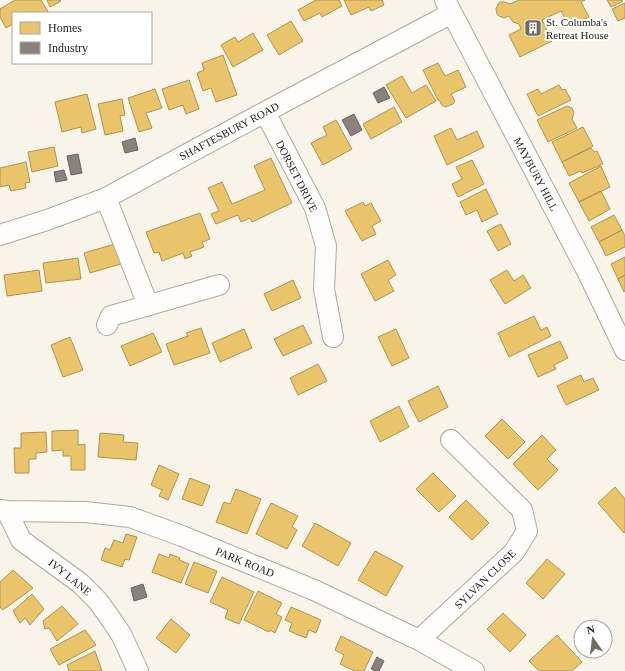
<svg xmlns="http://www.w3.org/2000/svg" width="625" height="671" font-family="Georgia,serif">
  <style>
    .homes { fill: #e9c46a; stroke: #ae9452 }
    .industry { fill: #8a817c; stroke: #6c655f }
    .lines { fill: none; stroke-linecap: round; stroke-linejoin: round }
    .minor-casing { stroke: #adaaa1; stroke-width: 22 }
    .minor { stroke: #fefdfc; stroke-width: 20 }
    .labels { text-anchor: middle; stroke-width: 4; stroke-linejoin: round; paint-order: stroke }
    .poi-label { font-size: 11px; fill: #26231a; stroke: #fff; text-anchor: start }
    .street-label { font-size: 11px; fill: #26231a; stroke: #fff }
  </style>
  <rect width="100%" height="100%" fill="#f8f4ea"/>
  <path class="homes" d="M 15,0 L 41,0 L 49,13 L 13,13 L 13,24 L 6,28 L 0,17 L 0,9 Z
    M 47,0 L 60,0 L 61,1 L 50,7 Z
    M 316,0 L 339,0 L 342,6 L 322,17 L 320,13 L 304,21 L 298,10 Z
    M 344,0 L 382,0 L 384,5 L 371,11 L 369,7 L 351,15 Z
    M 519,0 L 585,0 L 581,2 L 589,17 L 569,26 L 561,11 L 542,20 L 552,41 L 520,57 L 509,35 L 521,29 L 519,24 L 513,22 L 509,16 L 504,18 L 499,16 L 497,14 L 496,9 L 498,4 L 500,2 L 505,2 L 510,4 Z
    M 607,0 L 622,0 L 623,1 L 611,7 Z
    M 625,3 L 625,18 L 618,21 L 612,9 Z
    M 291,21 L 303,41 L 279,55 L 267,35 Z
    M 253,33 L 263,50 L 233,67 L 221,45 L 235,37 L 238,42 Z
    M 223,55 L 237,95 L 216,102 L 211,88 L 203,91 L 197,73 L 204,70 L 202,63 Z
    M 438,63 L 445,76 L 458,70 L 466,87 L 451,94 L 455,101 L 453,104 L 445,107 L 442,105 L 439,100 L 438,100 L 423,70 Z
    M 402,76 L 412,93 L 426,85 L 436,101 L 406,118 L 386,85 Z
    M 189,80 L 199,109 L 186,114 L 183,105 L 169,110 L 162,89 Z
    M 559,85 L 562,90 L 565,89 L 571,100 L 538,116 L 527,94 L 538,89 L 541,94 Z
    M 155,89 L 162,108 L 146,113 L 152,128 L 139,132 L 128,98 Z
    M 87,94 L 96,129 L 82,133 L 81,127 L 62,132 L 55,102 Z
    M 122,99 L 125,115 L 120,116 L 123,131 L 105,135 L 98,104 Z
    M 567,106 L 572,108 L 574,113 L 572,119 L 577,128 L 548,142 L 537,120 Z
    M 394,107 L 402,122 L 371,139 L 363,124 Z
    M 336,120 L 352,149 L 323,165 L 311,143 L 327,135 L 323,127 Z
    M 583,127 L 593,146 L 562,162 L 552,142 Z
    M 451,128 L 457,140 L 477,131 L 484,147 L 447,165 L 434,136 Z
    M 54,147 L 58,166 L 32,172 L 28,152 Z
    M 591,148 L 594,152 L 597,151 L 603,164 L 582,173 L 581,171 L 569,176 L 562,162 Z
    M 271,158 L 292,203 L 252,222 L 250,218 L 241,222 L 238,215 L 216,224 L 211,214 L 219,211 L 208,188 L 222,182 L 232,204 L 265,190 L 254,166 Z
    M 472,160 L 484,184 L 458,197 L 452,184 L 462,179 L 456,167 Z
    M 26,162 L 30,182 L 25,183 L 26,188 L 11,191 L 9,185 L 0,187 L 0,168 Z
    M 601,166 L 610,187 L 579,202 L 569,183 Z
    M 486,189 L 498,214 L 482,222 L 477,210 L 466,215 L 460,202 Z
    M 601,191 L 610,209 L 589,221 L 579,202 Z
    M 363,202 L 365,206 L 371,203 L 381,221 L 372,226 L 376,234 L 362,241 L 345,211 Z
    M 200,213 L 210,239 L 202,242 L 204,247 L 190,252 L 192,256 L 185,259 L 183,253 L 162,261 L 159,252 L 154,253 L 146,232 Z
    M 614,215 L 622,230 L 599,242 L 591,227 Z
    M 501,224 L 511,244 L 498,251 L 487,231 Z
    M 622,230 L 625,236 L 625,247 L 606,256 L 599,242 Z
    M 118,243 L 124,263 L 90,273 L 84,253 Z
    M 625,257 L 625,275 L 618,279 L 611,264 Z
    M 78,258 L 81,279 L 46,283 L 43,263 Z
    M 388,260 L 396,275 L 388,280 L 394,291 L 375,301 L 361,274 Z
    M 39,270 L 42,291 L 7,296 L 4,275 Z
    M 507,270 L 514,281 L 523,275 L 531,288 L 505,304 L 490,280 Z
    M 625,275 L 625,291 L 624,292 L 618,279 Z
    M 293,280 L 301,298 L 272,311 L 264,294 Z
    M 534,316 L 541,330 L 547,327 L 551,336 L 509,357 L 498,333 Z
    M 303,325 L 312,343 L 283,356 L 274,339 Z
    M 201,328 L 210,353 L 174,365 L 166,344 L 188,336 L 186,333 Z
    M 244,329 L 252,348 L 220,362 L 212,343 Z
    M 396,329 L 409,358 L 392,366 L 378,337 Z
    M 153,333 L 162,352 L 130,366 L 121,346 Z
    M 70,337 L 83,370 L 63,377 L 51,345 Z
    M 560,341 L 568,358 L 554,365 L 556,369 L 538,377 L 528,355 Z
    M 318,364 L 327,381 L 298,395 L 290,378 Z
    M 581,375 L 584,382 L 593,378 L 599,390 L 566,405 L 557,386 Z
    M 438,386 L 448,407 L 419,422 L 408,401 Z
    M 399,406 L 409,427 L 380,442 L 370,421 Z
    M 502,419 L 525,442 L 508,459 L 485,436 Z
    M 78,430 L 78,445 L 85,444 L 85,470 L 71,470 L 71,456 L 63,456 L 63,450 L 52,451 L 52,431 Z
    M 46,432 L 47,452 L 36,453 L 36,459 L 29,459 L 29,473 L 15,473 L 14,448 L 21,448 L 21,433 Z
    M 100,433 L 124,435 L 123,442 L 138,443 L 136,460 L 98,457 Z
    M 542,435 L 556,450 L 547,459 L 558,470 L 538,490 L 513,464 Z
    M 159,465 L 179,474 L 168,500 L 159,496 L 162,490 L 151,485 Z
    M 433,473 L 456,496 L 439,512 L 416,489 Z
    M 190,478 L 210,486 L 202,506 L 182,499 Z
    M 615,487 L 625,499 L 625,532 L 624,533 L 598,503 Z
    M 236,489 L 261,499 L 247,534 L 216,522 L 224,502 L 230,504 Z
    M 466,500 L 489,523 L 472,540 L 449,517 Z
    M 271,503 L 298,516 L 292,527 L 297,530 L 287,549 L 256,534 Z
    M 315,523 L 351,543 L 338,566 L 302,546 Z
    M 126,534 L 137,537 L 129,560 L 125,559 L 122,567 L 101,560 L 105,548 L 110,550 L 114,540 L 123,543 Z
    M 375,551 L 403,566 L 386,596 L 358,580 Z
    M 159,554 L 169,558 L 170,554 L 180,558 L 179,560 L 189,564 L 181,583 L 152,572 Z
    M 547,559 L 565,574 L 543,599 L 526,583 Z
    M 194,562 L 217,571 L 208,593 L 185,584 Z
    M 13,570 L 33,588 L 3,610 L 0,607 L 0,582 Z
    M 222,577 L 254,592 L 239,624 L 225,618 L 228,610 L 210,602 Z
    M 258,591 L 282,603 L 276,614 L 282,617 L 275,633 L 270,630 L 269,632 L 244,620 Z
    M 32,594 L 44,609 L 30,625 L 25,618 L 20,623 L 13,611 Z
    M 62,606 L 78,624 L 57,641 L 49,628 L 45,629 L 43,621 Z
    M 291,607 L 321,620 L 316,633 L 309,630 L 306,638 L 289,631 L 292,623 L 285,620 Z
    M 503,613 L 526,635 L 510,652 L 487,629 Z
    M 171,619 L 190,635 L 176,653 L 156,638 Z
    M 85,630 L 96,645 L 59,665 L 50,649 Z
    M 557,635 L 582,662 L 572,671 L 539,671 L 529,661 Z
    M 341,636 L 373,652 L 364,671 L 355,671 L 340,664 L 344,655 L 335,650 Z
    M 95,651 L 102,671 L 69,671 L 67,665 Z"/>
  <path class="industry" d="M 384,87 L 390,98 L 378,103 L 373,93 Z
    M 354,114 L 362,130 L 351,136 L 342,120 Z
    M 135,138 L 138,150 L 125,153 L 122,142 Z
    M 78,154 L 82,173 L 71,175 L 67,156 Z
    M 64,170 L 67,180 L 56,182 L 54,172 Z
    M 143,584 L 147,597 L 134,601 L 131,588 Z
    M 377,657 L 384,661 L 379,671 L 376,671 L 371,669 Z"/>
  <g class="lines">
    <defs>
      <path id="minor" d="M 445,0 L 587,271 L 625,350
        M 265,112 L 315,208 L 326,246 L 324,289 L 333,337
        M 106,198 L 148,305
        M 0,235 L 47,220 L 106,198 L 265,112 L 452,13
        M 107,325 L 111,316 L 219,285
        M 0,510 L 7,511 L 85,512 L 130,517 L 182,536 L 314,590 L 419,640 L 474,671
        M 7,511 L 21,540 L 80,583 L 98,601 L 113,622 L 122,636 L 138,671
        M 419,640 L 514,552 L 527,531 L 522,510 L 451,440"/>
    </defs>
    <use href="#minor" class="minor-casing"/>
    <use href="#minor" class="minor"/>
  </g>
  <defs>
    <symbol id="building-square" viewBox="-11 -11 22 22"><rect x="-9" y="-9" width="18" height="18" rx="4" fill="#706c63" stroke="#fff"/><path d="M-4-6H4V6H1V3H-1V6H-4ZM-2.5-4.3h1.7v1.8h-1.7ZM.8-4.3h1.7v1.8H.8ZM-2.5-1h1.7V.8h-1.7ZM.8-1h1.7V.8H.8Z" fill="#fff"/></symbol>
  </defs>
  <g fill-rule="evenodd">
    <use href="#building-square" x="523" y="18" width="20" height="20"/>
  </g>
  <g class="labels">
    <g class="poi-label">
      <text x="546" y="26">St. Columba's<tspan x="546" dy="13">Retreat House</tspan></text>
    </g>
    <g class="street-label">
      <text transform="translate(229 131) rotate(-28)" y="4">SHAFTESBURY ROAD</text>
      <text transform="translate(536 174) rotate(62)" y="4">MAYBURY HILL</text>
      <text transform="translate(297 176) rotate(63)" y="4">DORSET DRIVE</text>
      <text transform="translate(245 562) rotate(22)" y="4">PARK ROAD</text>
      <text transform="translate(70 577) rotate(39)" y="4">IVY LANE</text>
      <text transform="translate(485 579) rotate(-44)" y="4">SYLVAN CLOSE</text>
    </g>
  </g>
  <rect x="12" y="12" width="140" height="52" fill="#ffffff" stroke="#a8a7a3"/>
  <rect x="20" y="22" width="20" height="12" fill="#e9c46a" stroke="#a8a7a3"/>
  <text x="48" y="32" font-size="12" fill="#26231a">Homes</text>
  <rect x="20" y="42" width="20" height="12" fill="#8a817c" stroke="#a8a7a3"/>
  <text x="48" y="52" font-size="12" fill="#26231a">Industry</text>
  <g transform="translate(593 639) rotate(346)"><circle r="19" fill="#ffffff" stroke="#a8a7a3"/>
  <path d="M0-3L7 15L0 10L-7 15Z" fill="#706c63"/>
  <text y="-6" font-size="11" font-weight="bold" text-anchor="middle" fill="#26231a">N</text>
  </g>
</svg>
